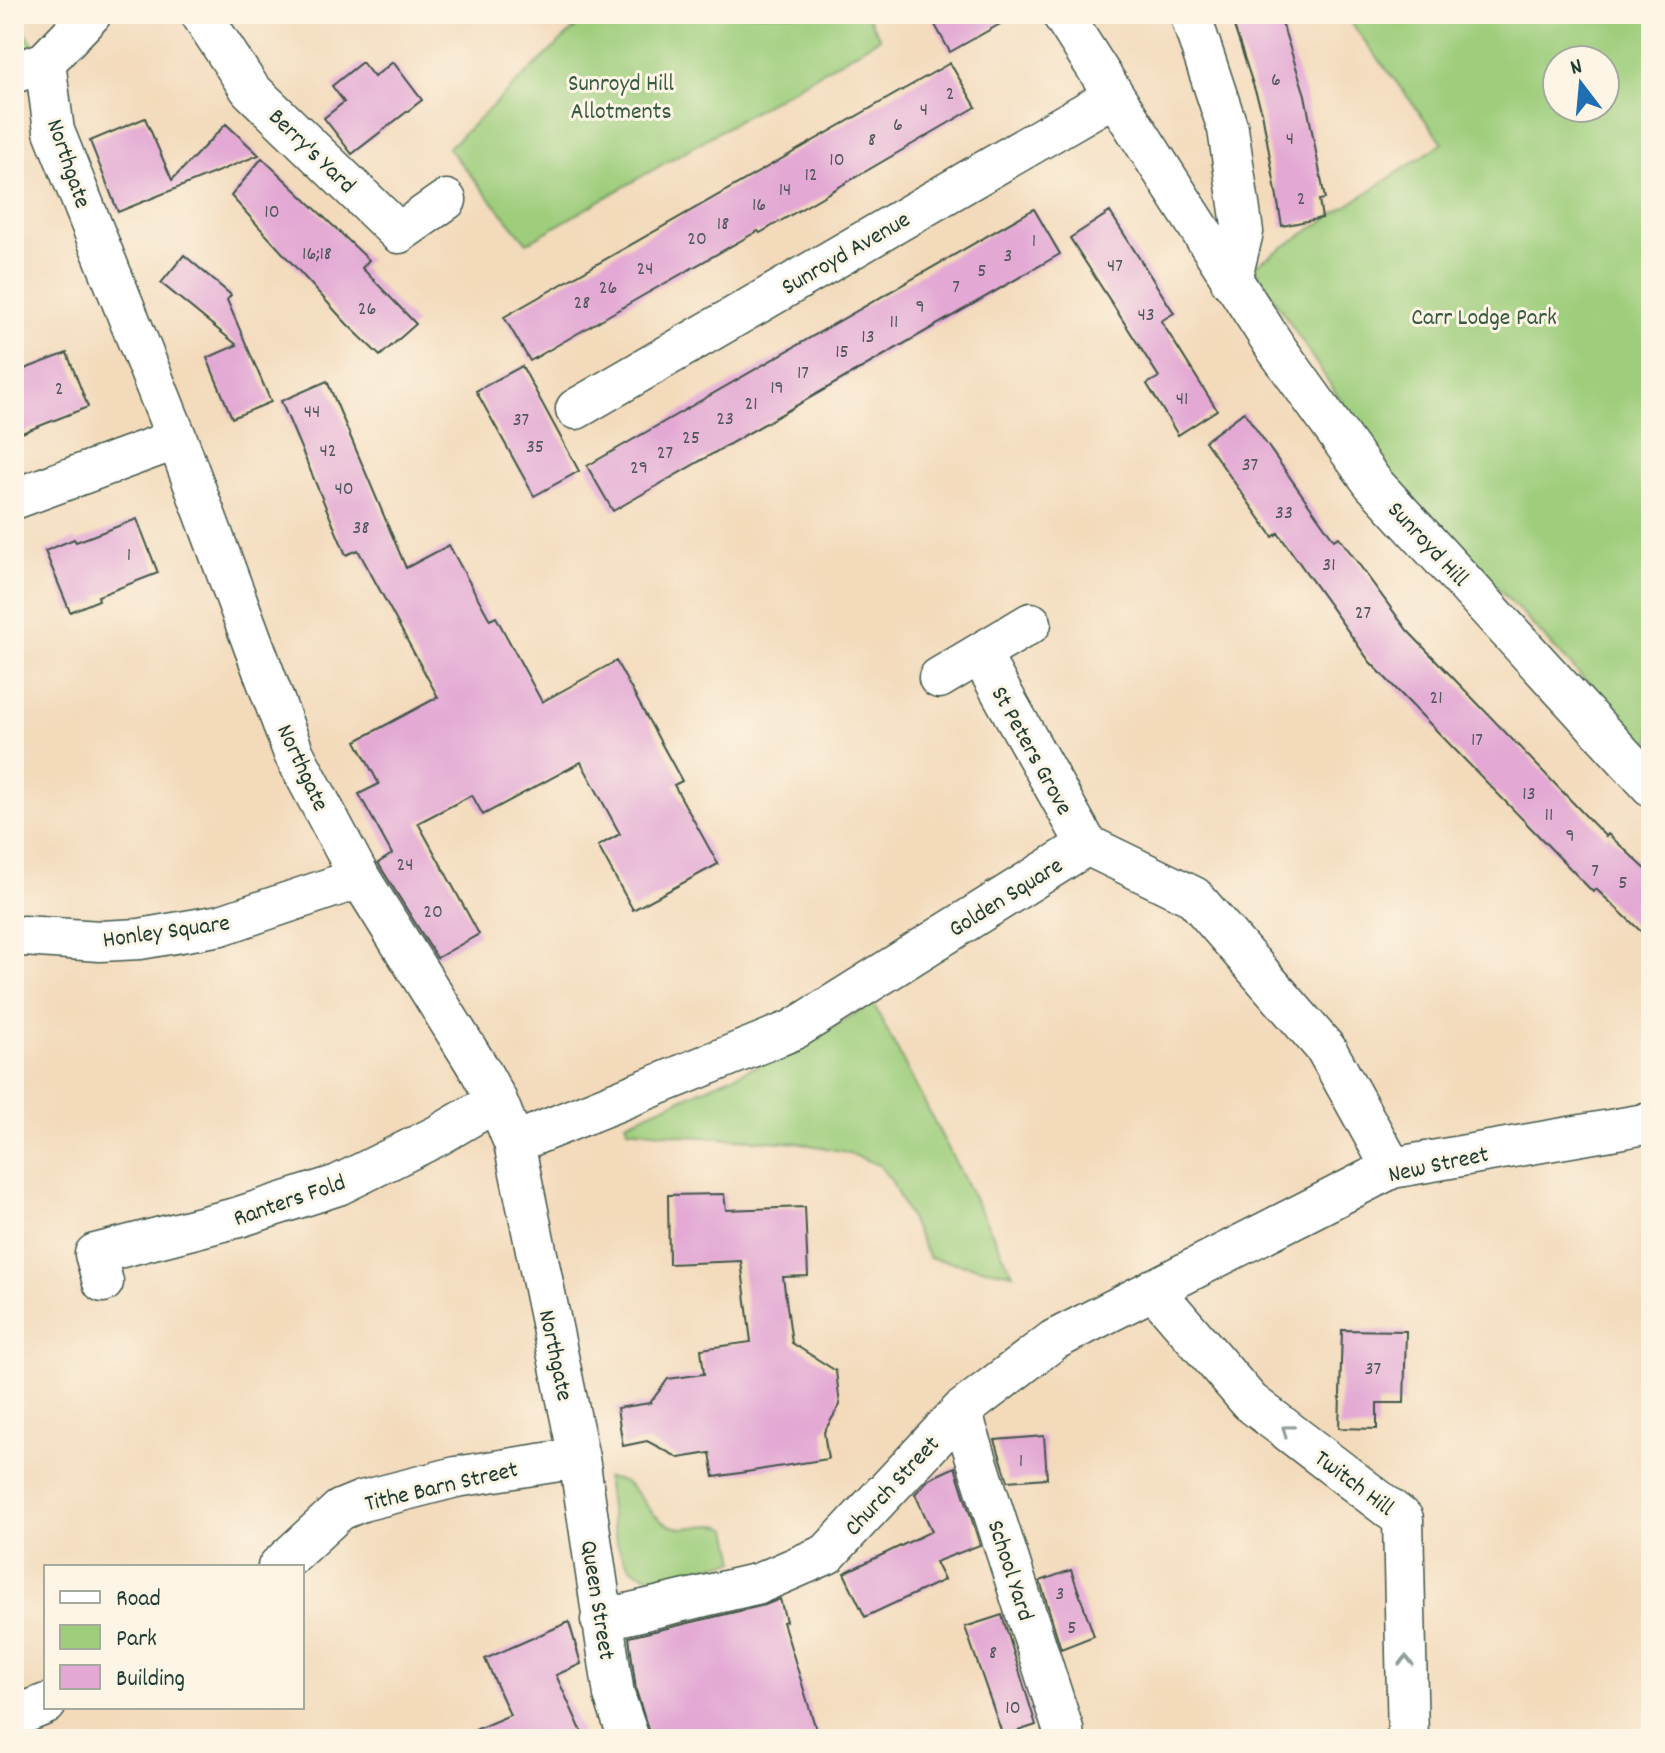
<svg xmlns="http://www.w3.org/2000/svg" width="1665" height="1753" font-family="Dekko,sans-serif">
  <style>
    .green { fill: #9ecd7b; stroke: #5e8558; stroke-width: 2; fill-rule: evenodd }
    .building { fill: #e3a8d4 }
    .lines { fill: none; stroke-linecap: round; stroke-linejoin: round }
    .minor-casing { stroke: #3f5548; stroke-width: 43 }
    .minor { stroke: #fff; stroke-width: 40 }
    .oneway { stroke: #8f9e9a }
    .labels { text-anchor: middle; stroke-width: 6; stroke-linejoin: round; paint-order: stroke }
    .number-label { font-size: 20px; fill: #50585c }
    .park-label { font-size: 24px; fill: #385a42; stroke: #fcf5e5 }
    .street-label { font-size: 24px; fill: #1f3d34; stroke: #fcf5e5 }
  </style>
  <rect width="100%" height="100%" fill="#fcf5e5"/>
  <filter id="ink" filterUnits="userSpaceOnUse"><feTurbulence type="fractalNoise" baseFrequency=".0125" numOctaves="2"/><feDisplacementMap in="SourceGraphic" scale="16" xChannelSelector="R" yChannelSelector="G"/><feConvolveMatrix kernelMatrix="1 2 1 2 8 2 1 2 1" color-interpolation-filters="sRGB"/></filter>
  <filter id="wash" filterUnits="userSpaceOnUse"><feTurbulence type="fractalNoise" baseFrequency=".006" numOctaves="4" result="noise"/><feDisplacementMap in="SourceGraphic" scale="32" xChannelSelector="R" yChannelSelector="G"/><feGaussianBlur stdDeviation="1.8" result="paint"/><feColorMatrix in="noise" values="0 0 0 0 0 0 0 0 0 0 0 0 0 0 0 0 0 1.4 0 .05"/><feComposite in="paint" operator="in"/></filter>
  <g filter="url(#wash)">
    <rect width="100%" height="100%" fill="#f3dabb"/>
    <path class="green" d="M 14,14 L 45,62 L 14,73 Z
      M 590,14 L 866,14 L 880,38 L 527,243 L 448,148 Z
      M 1344,14 L 1651,14 L 1651,750 L 1388,472 L 1253,267 L 1443,143 ZM 1557,60 L 1605,60 L 1605,108 L 1557,108 Z
      M 873,1003 L 1013,1274 L 929,1258 L 892,1182 L 879,1165 L 846,1152 L 800,1143 L 688,1136 L 628,1129 L 626,1123 L 797,1048 Z
      M 606,1478 C 640,1478 642,1513 669,1525 C 689,1534 710,1518 729,1529 L 736,1561 L 655,1577 C 610,1574 612,1512 606,1478 Z"/>
    <g id="blocks">
      <path class="building" d="M 929,14 L 1018,14 L 950,52 Z
        M 1230,14 L 1279,14 L 1305,95 L 1325,199 L 1319,200 L 1322,218 L 1282,226 L 1262,112 Z
        M 362,62 L 374,77 L 393,62 L 422,100 L 352,154 L 324,118 L 344,102 L 332,86 Z
        M 950,63 L 976,107 L 760,233 L 758,231 L 644,295 L 530,361 L 504,317 Z
        M 145,118 L 172,180 L 226,124 L 259,155 L 118,212 L 90,141 Z
        M 262,158 L 369,260 L 362,268 L 416,324 L 380,356 L 347,324 L 231,196 Z
        M 1034,209 L 1060,254 L 613,511 L 587,466 Z
        M 1110,212 L 1174,313 L 1161,321 L 1217,410 L 1178,435 L 1147,384 L 1159,377 L 1070,238 Z
        M 184,255 L 231,295 L 227,300 L 271,402 L 232,418 L 207,358 L 237,345 L 161,283 Z
        M 67,353 L 88,407 L 14,436 L 14,373 Z
        M 522,366 L 579,471 L 534,496 L 476,391 Z
        M 327,381 L 406,568 L 449,545 L 490,620 L 496,617 L 542,702 L 616,661 L 682,781 L 674,785 L 718,864 L 633,910 L 598,846 L 620,834 L 581,762 L 483,815 L 472,795 L 418,823 L 479,934 L 437,958 L 378,863 L 392,854 L 359,794 L 379,784 L 356,741 L 438,697 L 358,550 L 346,555 L 281,401 Z
        M 1244,412 L 1334,540 L 1339,537 L 1407,630 L 1606,837 L 1608,834 L 1651,874 L 1651,941 L 1596,889 L 1593,892 L 1370,662 L 1278,533 L 1273,537 L 1205,441 Z
        M 137,519 L 158,573 L 98,596 L 99,600 L 70,612 L 45,551 L 74,539 L 76,542 Z
        M 724,1194 L 726,1210 L 805,1207 L 808,1276 L 783,1277 L 792,1343 L 836,1371 L 840,1405 L 824,1432 L 828,1459 L 714,1477 L 710,1453 L 679,1458 L 647,1441 L 623,1446 L 617,1408 L 650,1403 L 668,1379 L 704,1374 L 701,1349 L 751,1342 L 741,1261 L 669,1264 L 668,1195 Z
        M 1342,1330 L 1406,1331 L 1404,1403 L 1377,1403 L 1377,1429 L 1339,1428 Z
        M 1044,1436 L 1047,1478 L 1008,1481 L 995,1440 Z
        M 955,1467 L 980,1545 L 935,1562 L 944,1580 L 865,1617 L 844,1573 L 932,1531 L 915,1494 L 929,1479 Z
        M 1071,1570 L 1094,1636 L 1061,1649 L 1040,1581 Z
        M 780,1599 L 786,1621 L 783,1622 L 819,1739 L 651,1739 L 636,1690 L 629,1637 L 765,1605 Z
        M 1002,1615 L 1036,1725 L 1003,1736 L 965,1627 Z
        M 569,1622 L 581,1664 L 556,1675 L 585,1739 L 454,1739 L 510,1715 L 485,1659 Z"/>
    </g>
  </g>
  <g filter="url(#ink)">
    <use href="#blocks" fill-opacity="0" stroke="#3f5548" stroke-width="2"/>
    <g class="lines">
      <defs>
        <path id="minor" d="M 201,14 L 250,89 L 399,233 L 446,200
          M 1062,14 L 1276,348 L 1373,483 L 1651,786
          M 1190,14 L 1228,129 L 1243,232 L 1231,281
          M 45,62 L 54,131 L 177,439 L 294,754 L 360,878 L 481,1072 L 497,1101 L 514,1143 L 579,1458 L 614,1695 L 629,1739
          M 14,73 L 45,62 L 91,14
          M 576,409 L 1114,96
          M 14,499 L 177,439
          M 980,654 L 1087,845
          M 939,678 L 1031,623
          M 14,938 L 23,936 L 100,941 L 140,939 L 221,925 L 360,878
          M 514,1143 L 793,1030 L 1087,845 L 1194,897 L 1326,1049 L 1392,1168
          M 103,1282 L 95,1254 L 239,1217 L 338,1185 L 437,1136 L 497,1101
          M 1153,1289 L 1250,1402 L 1403,1519 L 1408,1739
          M 961,1411 L 1063,1729 L 1064,1739
          M 278,1567 L 340,1510 L 362,1501 L 456,1477 L 579,1458
          M 601,1620 L 760,1583 L 827,1554 L 961,1411 L 1054,1340 L 1392,1168 L 1651,1123
          M 14,1717 L 46,1704"/>
      </defs>
      <use href="#minor" class="minor-casing"/>
      <use href="#minor" class="minor"/>
    </g>
    <defs><path id="oneway-chevron" d="M-2-3.5L2.5 0L-2 3.5" fill="none" stroke-width="1.6" stroke-linecap="round" stroke-linejoin="round" transform="scale(2)"/></defs>
    <g class="oneway">
      <use href="#oneway-chevron" transform="translate(1287 1430) rotate(-143)"/>
      <use href="#oneway-chevron" transform="translate(1406 1661) rotate(-91)"/>
    </g>
  </g>
  <g class="labels">
    <g class="number-label">
      <text x="1276" y="85">6</text>
      <text x="950" y="99">2</text>
      <text x="924" y="115">4</text>
      <text x="898" y="130">6</text>
      <text x="1290" y="144">4</text>
      <text x="872" y="145">8</text>
      <text x="837" y="165">10</text>
      <text x="811" y="180">12</text>
      <text x="785" y="195">14</text>
      <text x="1301" y="204">2</text>
      <text x="759" y="210">16</text>
      <text x="272" y="217">10</text>
      <text x="723" y="229">18</text>
      <text x="697" y="244">20</text>
      <text x="1034" y="246">1</text>
      <text x="317" y="259">16;18</text>
      <text x="1008" y="261">3</text>
      <text x="1115" y="271">47</text>
      <text x="645" y="274">24</text>
      <text x="982" y="276">5</text>
      <text x="956" y="292">7</text>
      <text x="608" y="293">26</text>
      <text x="582" y="308">28</text>
      <text x="920" y="312">9</text>
      <text x="367" y="314">26</text>
      <text x="1146" y="320">43</text>
      <text x="894" y="327">11</text>
      <text x="868" y="342">13</text>
      <text x="842" y="357">15</text>
      <text x="803" y="378">17</text>
      <text x="777" y="393">19</text>
      <text x="59" y="394">2</text>
      <text x="1182" y="404">41</text>
      <text x="751" y="409">21</text>
      <text x="312" y="417">44</text>
      <text x="725" y="424">23</text>
      <text x="521" y="425">37</text>
      <text x="691" y="443">25</text>
      <text x="535" y="452">35</text>
      <text x="328" y="456">42</text>
      <text x="665" y="458">27</text>
      <text x="1250" y="470">37</text>
      <text x="639" y="473">29</text>
      <text x="344" y="494">40</text>
      <text x="1284" y="518">33</text>
      <text x="361" y="533">38</text>
      <text x="129" y="560">1</text>
      <text x="1329" y="570">31</text>
      <text x="1363" y="618">27</text>
      <text x="1436" y="703">21</text>
      <text x="1477" y="745">17</text>
      <text x="1529" y="799">13</text>
      <text x="1549" y="820">11</text>
      <text x="1570" y="841">9</text>
      <text x="405" y="870">24</text>
      <text x="1595" y="876">7</text>
      <text x="1623" y="888">5</text>
      <text x="433" y="917">20</text>
      <text x="1373" y="1374">37</text>
      <text x="1021" y="1466">1</text>
      <text x="1060" y="1599">3</text>
      <text x="1072" y="1633">5</text>
      <text x="993" y="1658">8</text>
      <text x="1013" y="1713">10</text>
    </g>
    <g class="park-label">
      <text x="621" y="90">Sunroyd Hill<tspan x="621" dy="28">Allotments</tspan></text>
      <text x="1484" y="324">Carr Lodge Park</text>
    </g>
    <g class="street-label">
      <text transform="translate(313 150) rotate(44)" y="8">Berry's Yard</text>
      <text transform="translate(70 163) rotate(71)" y="8">Northgate</text>
      <text transform="translate(845 252) rotate(-30)" y="8">Sunroyd Avenue</text>
      <text transform="translate(1429 543) rotate(47)" y="8">Sunroyd Hill</text>
      <text transform="translate(1033 750) rotate(61)" y="8">St Peters Grove</text>
      <text transform="translate(304 767) rotate(65)" y="8">Northgate</text>
      <text transform="translate(1005 896) rotate(-32)" y="8">Golden Square</text>
      <text transform="translate(166 930) rotate(-8)" y="8">Honley Square</text>
      <text transform="translate(1438 1163) rotate(-12)" y="8">New Street</text>
      <text transform="translate(289 1199) rotate(-19)" y="8">Ranters Fold</text>
      <text transform="translate(557 1355) rotate(78)" y="8">Northgate</text>
      <text transform="translate(1355 1482) rotate(37)" y="8">Twitch Hill</text>
      <text transform="translate(441 1485) rotate(-13)" y="8">Tithe Barn Street</text>
      <text transform="translate(891 1485) rotate(-47)" y="8">Church Street</text>
      <text transform="translate(1012 1570) rotate(72)" y="8">School Yard</text>
      <text transform="translate(599 1600) rotate(81)" y="8">Queen Street</text>
    </g>
  </g>
  <rect width="1665" height="1753" fill="none" stroke="#fcf5e5" stroke-width="48"/>
  <rect x="44" y="1565" width="260" height="144" fill="#fcf5e5" stroke="#a4ab9e" stroke-width="2"/>
  <rect x="60" y="1591" width="40" height="12" fill="#ffffff" stroke="#a4ab9e" stroke-width="2"/>
  <text x="116" y="1605" font-size="24" fill="#1f3d34">Road</text>
  <rect x="60" y="1625" width="40" height="24" fill="#9ecd7b" stroke="#a4ab9e" stroke-width="2"/>
  <text x="116" y="1645" font-size="24" fill="#1f3d34">Park</text>
  <rect x="60" y="1665" width="40" height="24" fill="#e3a8d4" stroke="#a4ab9e" stroke-width="2"/>
  <text x="116" y="1685" font-size="24" fill="#1f3d34">Building</text>
  <g transform="translate(1581 84) rotate(344)"><circle r="38" fill="#fcf5e5" stroke="#a4ab9e" stroke-width="2"/>
  <path d="M0-6L14 30L0 20L-14 30Z" fill="#1f6fb2"/>
  <text y="-12" font-size="22" font-weight="bold" text-anchor="middle" fill="#1f3d34">N</text>
  </g>
</svg>
